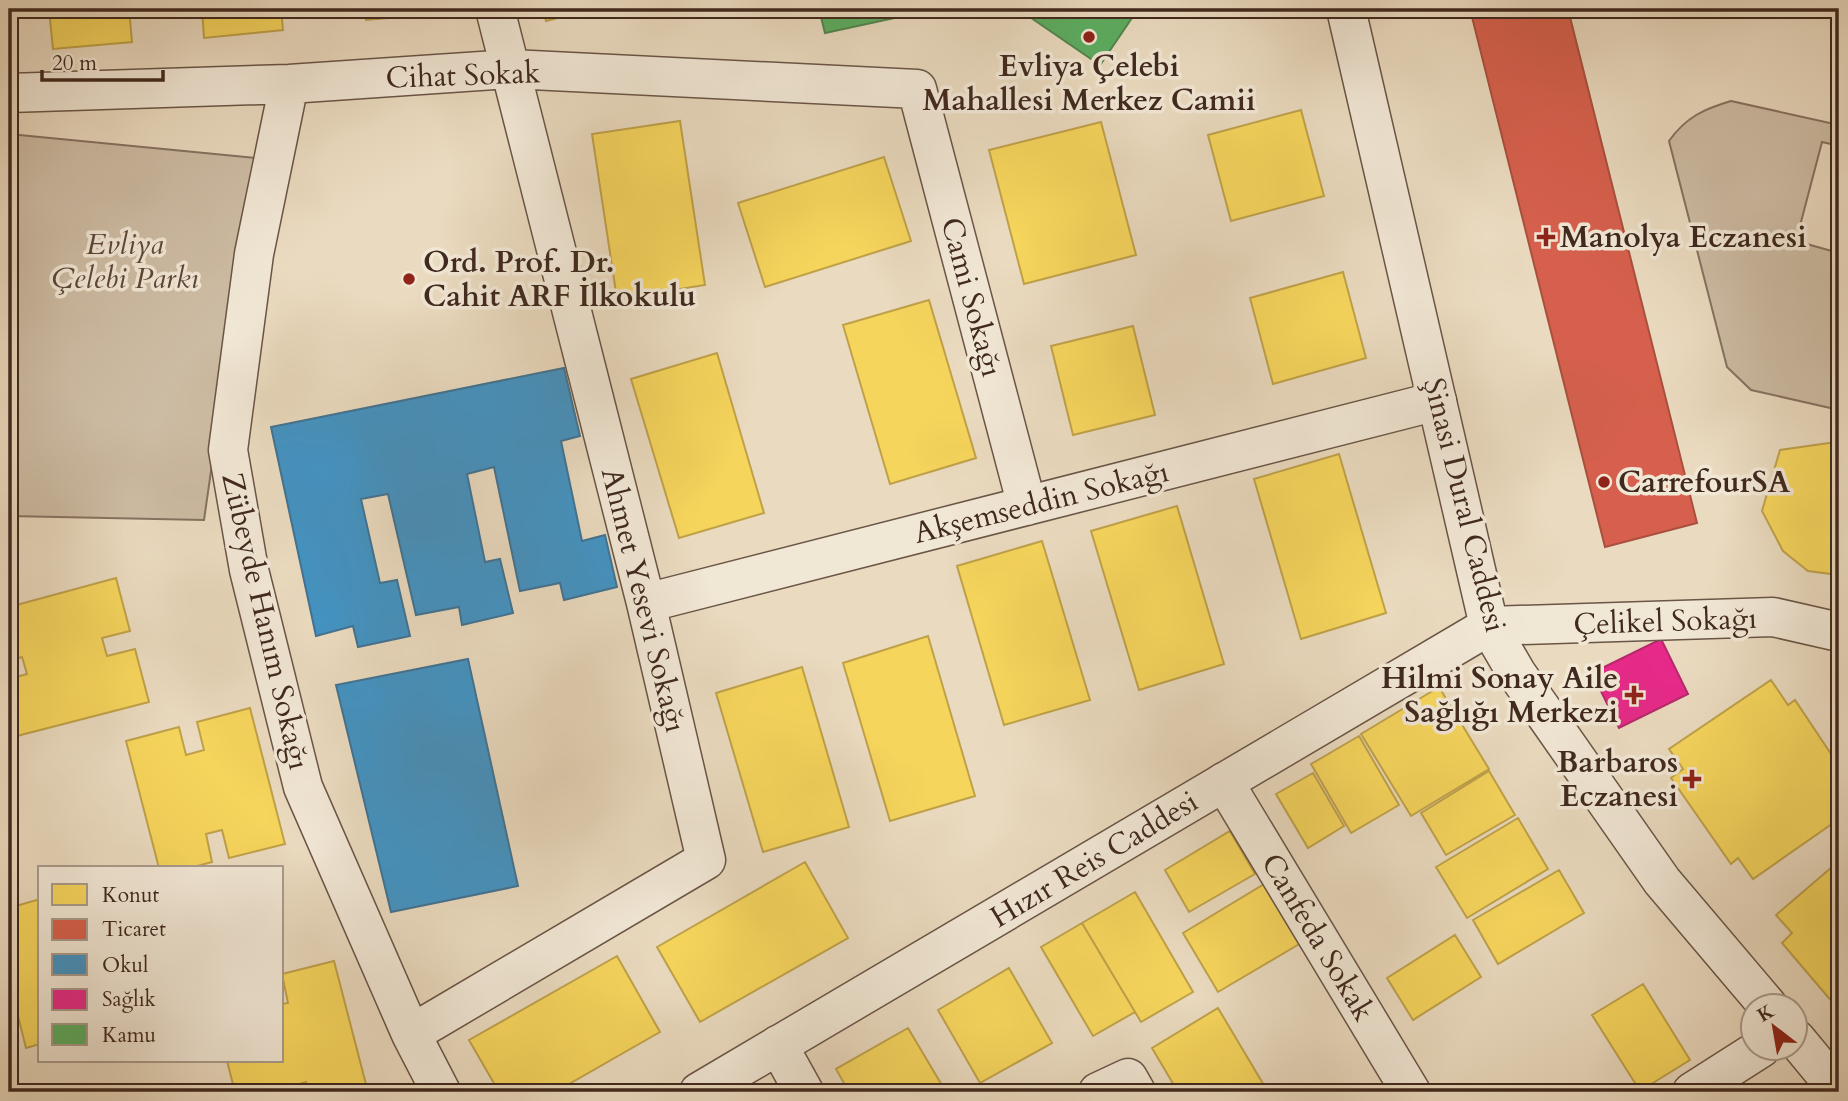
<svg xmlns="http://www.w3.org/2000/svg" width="1848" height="1101" font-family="Cardo,serif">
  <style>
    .green { fill: #cdbca4; stroke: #867261; stroke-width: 2 }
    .homes { fill: #f6d55c; stroke: #bfa149; stroke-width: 2 }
    .shops { fill: #d6604d; stroke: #a9503f; stroke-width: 2 }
    .schools { fill: #4393c3; stroke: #427392; stroke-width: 2 }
    .health { fill: #e7298a; stroke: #b5296a; stroke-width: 2 }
    .public { fill: #5aae61; stroke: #52864d; stroke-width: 2 }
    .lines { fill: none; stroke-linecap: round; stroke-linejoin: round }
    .minor-casing { stroke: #6a5546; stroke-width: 41 }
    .tertiary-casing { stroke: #6a5546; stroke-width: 41 }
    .minor { stroke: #f1e7d5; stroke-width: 38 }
    .tertiary { stroke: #f1e7d5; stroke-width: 38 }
    .poi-dot { fill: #8f2418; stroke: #f1e7d5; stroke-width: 2.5 }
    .labels { text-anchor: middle; stroke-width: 7; stroke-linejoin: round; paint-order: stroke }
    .poi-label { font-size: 30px; font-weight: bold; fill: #40291e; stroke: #f1e7d5; text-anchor: start }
    .street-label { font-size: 30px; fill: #40291e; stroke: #f1e7d5 }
    .park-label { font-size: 30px; font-style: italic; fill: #5c4639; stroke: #f1e7d5 }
  </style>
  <rect width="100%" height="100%" fill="#eadabf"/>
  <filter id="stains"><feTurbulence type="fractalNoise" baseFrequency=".00286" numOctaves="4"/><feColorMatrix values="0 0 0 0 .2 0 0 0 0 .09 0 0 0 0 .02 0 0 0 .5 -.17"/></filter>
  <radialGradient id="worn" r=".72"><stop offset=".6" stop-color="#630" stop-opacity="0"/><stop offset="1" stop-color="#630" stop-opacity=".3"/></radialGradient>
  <path class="green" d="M 1731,101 L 1839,125 L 1839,146 L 1822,142 L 1796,241 L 1839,253 L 1839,410 L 1751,390 L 1727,367 L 1669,141 C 1686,117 1704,109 1731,101 Z
    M 9,134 L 256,158 L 204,520 L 9,516 Z"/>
  <path class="homes" d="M 49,9 L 129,9 L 132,42 L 53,49 Z
    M 202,9 L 281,9 L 283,30 L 204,38 Z
    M 365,9 L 445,9 L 445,13 L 366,20 Z
    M 543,9 L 593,9 L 546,21 Z
    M 1301,110 L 1324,196 L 1231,221 L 1208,135 Z
    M 680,121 L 705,285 L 617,299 L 592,134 Z
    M 1101,122 L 1136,255 L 1024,284 L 989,150 Z
    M 884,157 L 911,241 L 765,287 L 738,203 Z
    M 1343,272 L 1366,358 L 1273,384 L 1250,298 Z
    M 929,300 L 976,458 L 890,484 L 843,325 Z
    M 1133,326 L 1155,415 L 1073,435 L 1051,346 Z
    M 717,353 L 764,513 L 679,538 L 631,379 Z
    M 1836,442 L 1839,443 L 1839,575 L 1808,571 L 1783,551 L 1762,511 L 1780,450 Z
    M 1339,454 L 1386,613 L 1301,639 L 1254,479 Z
    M 1177,506 L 1224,664 L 1139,690 L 1091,531 Z
    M 1042,541 L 1090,700 L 1004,725 L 957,566 Z
    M 116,578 L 130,631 L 102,638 L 107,656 L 135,649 L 149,702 L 13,737 L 9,722 L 9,679 L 27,674 L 22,657 L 9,661 L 9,607 Z
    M 928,636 L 975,796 L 890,821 L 843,663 Z
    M 802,667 L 849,827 L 763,852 L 716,693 Z
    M 1771,680 L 1788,705 L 1795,700 L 1839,766 L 1839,777 L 1834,780 L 1839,787 L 1839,819 L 1753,879 L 1738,858 L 1731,864 L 1671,778 L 1683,769 L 1669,749 Z
    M 1439,687 L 1489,769 L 1411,816 L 1361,734 Z
    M 250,708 L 285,844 L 229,858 L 222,830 L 206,834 L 212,862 L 190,868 L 159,868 L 126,741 L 179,727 L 186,755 L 204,750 L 197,722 Z
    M 1359,736 L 1399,805 L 1351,833 L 1311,764 Z
    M 1489,771 L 1515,815 L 1446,855 L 1421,813 Z
    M 1313,773 L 1344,826 L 1308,848 L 1276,794 Z
    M 1518,818 L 1548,869 L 1467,918 L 1436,867 Z
    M 1230,831 L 1255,874 L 1189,912 L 1165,870 Z
    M 1839,861 L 1839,1010 L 1782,943 L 1792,933 L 1776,915 Z
    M 805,862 L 848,938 L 700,1022 L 657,947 Z
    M 1559,870 L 1584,913 L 1498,964 L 1473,920 Z
    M 1266,883 L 1301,943 L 1218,992 L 1183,933 Z
    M 1135,892 L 1193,992 L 1141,1022 L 1082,923 Z
    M 40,899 L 40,1044 L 26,1048 L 9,980 L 9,908 Z
    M 1082,923 L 1135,1012 L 1093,1036 L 1041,947 Z
    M 1455,935 L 1481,977 L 1413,1020 L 1387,978 Z
    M 617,956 L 660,1032 L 555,1092 L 499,1092 L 469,1040 Z
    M 334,961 L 368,1092 L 308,1092 L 306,1082 L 289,1087 L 290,1092 L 235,1092 L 227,1061 L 282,1061 L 282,1004 L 288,1003 L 282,974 Z
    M 1009,968 L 1052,1043 L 980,1083 L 938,1010 Z
    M 1643,984 L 1690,1060 L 1640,1091 L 1592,1015 Z
    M 1218,1008 L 1268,1092 L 1178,1092 L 1152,1048 Z
    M 908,1028 L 946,1092 L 849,1092 L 836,1069 Z"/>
  <path class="shops" d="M 1470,9 L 1568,9 L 1697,523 L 1605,547 Z"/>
  <path class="schools" d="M 564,368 L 580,436 L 561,441 L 582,541 L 605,535 L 617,587 L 564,600 L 560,583 L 520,591 L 494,467 L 467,474 L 485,562 L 500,559 L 513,613 L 462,625 L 459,607 L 416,615 L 388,494 L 361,499 L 380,583 L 397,580 L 410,636 L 358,647 L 353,626 L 316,636 L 271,427 Z
    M 468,659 L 518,886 L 391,912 L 336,685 Z"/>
  <path class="health" d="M 1661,639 L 1688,694 L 1619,728 L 1592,673 Z"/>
  <path class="public" d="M 819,9 L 927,9 L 927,11 L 825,33 Z
    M 1018,9 L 1138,9 L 1100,65 Z"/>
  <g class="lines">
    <defs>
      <path id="minor" d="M 289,84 L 254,254 L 228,450 L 249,570 L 303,787 L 411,1034 L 441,1092
        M 9,93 L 289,84 L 511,69 L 917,89 L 1027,506
        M 646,603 L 1437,401
        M 1489,626 L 1773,617 L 1839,632
        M 1224,782 L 1411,1092
        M 411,1034 L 706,860 L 646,603 L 495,9
        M 778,1045 L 804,1092
        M 1098,1092 L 1128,1078 L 1136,1092
        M 1692,1092 L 1761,1048"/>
      <path id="tertiary" d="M 1346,9 L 1489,626 L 1517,674 L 1662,881 L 1768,1006
        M 1796,1039 L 1839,1091
        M 699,1092 L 1489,626"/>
    </defs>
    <use href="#minor" class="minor-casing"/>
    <use href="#tertiary" class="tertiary-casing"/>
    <use href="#minor" class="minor"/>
    <use href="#tertiary" class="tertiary"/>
  </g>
  <g class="poi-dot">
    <circle cx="1089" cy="37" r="7"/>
    <path d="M1542.5 226.5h7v7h7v7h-7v7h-7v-7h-7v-7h7z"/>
    <circle cx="409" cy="279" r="7"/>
    <circle cx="1604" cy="482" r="7"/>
    <path d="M1630.5 684.5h7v7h7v7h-7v7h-7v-7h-7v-7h7z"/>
    <path d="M1688.5 768.5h7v7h7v7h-7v7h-7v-7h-7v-7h7z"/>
  </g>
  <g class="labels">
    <g class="poi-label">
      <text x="1089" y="76" text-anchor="middle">Evliya Çelebi<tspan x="1089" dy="34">Mahallesi Merkez Camii</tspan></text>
      <text x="1560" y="247">Manolya Eczanesi</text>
      <text x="423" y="272">Ord. Prof. Dr.<tspan x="423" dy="34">Cahit ARF İlkokulu</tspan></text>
      <text x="1618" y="492">CarrefourSA</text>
      <text x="1618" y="688" text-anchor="end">Hilmi Sonay Aile<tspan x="1618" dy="34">Sağlığı Merkezi</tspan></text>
      <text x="1678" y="772" text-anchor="end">Barbaros<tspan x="1678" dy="34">Eczanesi</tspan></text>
    </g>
    <g class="street-label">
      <text transform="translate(463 75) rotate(-2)" y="10">Cihat Sokak</text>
      <text transform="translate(972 297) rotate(75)" y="10">Cami Sokağı</text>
      <text transform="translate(1041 502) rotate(-14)" y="10">Akşemseddin Sokağı</text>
      <text transform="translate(1465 505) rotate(76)" y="10">Şinasi Dural Caddesi</text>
      <text transform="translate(644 600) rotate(76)" y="10">Ahmet Yesevi Sokağı</text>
      <text transform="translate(266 621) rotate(77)" y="10">Zübeyde Hanım Sokağı</text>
      <text transform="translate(1665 621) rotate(-2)" y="10">Çelikel Sokağı</text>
      <text transform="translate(1094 859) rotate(-31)" y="10">Hızır Reis Caddesi</text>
      <text transform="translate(1318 937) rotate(59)" y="10">Canfeda Sokak</text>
    </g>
    <g class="park-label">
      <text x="125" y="254">Evliya<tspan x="125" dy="34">Çelebi Parkı</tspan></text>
    </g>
  </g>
  <rect width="1848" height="1101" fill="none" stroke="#eadabf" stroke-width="35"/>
  <rect x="10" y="10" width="1827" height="1080" fill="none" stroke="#40291e" stroke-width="3.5"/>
  <rect x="18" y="18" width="1813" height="1066" fill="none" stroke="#40291e" stroke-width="2"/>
  <rect x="38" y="866" width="245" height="196" fill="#f1e7d5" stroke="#aa9b8c" stroke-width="2"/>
  <rect x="52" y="884" width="35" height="21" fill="#f6d55c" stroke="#aa9b8c" stroke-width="2"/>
  <text x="102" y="902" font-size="21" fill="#40291e">Konut</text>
  <rect x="52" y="919" width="35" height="21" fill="#d6604d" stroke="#aa9b8c" stroke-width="2"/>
  <text x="102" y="936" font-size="21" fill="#40291e">Ticaret</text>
  <rect x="52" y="954" width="35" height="21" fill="#4393c3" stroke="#aa9b8c" stroke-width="2"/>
  <text x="102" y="972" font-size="21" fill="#40291e">Okul</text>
  <rect x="52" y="989" width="35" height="21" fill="#e7298a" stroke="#aa9b8c" stroke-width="2"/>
  <text x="102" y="1006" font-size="21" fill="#40291e">Sağlık</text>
  <rect x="52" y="1024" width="35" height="21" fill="#5aae61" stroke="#aa9b8c" stroke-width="2"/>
  <text x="102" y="1042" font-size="21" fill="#40291e">Kamu</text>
  <g transform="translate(1774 1027) rotate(329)"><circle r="33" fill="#f1e7d5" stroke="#aa9b8c" stroke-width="2"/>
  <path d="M0-5L12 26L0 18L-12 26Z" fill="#8f2418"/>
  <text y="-10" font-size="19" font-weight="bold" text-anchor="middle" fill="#40291e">K</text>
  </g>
  <path d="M42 70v10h121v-10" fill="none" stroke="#40291e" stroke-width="3.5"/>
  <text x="52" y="70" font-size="21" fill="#40291e" stroke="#f1e7d5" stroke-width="5" paint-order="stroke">20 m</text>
  <rect width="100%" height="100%" filter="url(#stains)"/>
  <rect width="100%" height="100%" fill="url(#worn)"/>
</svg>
